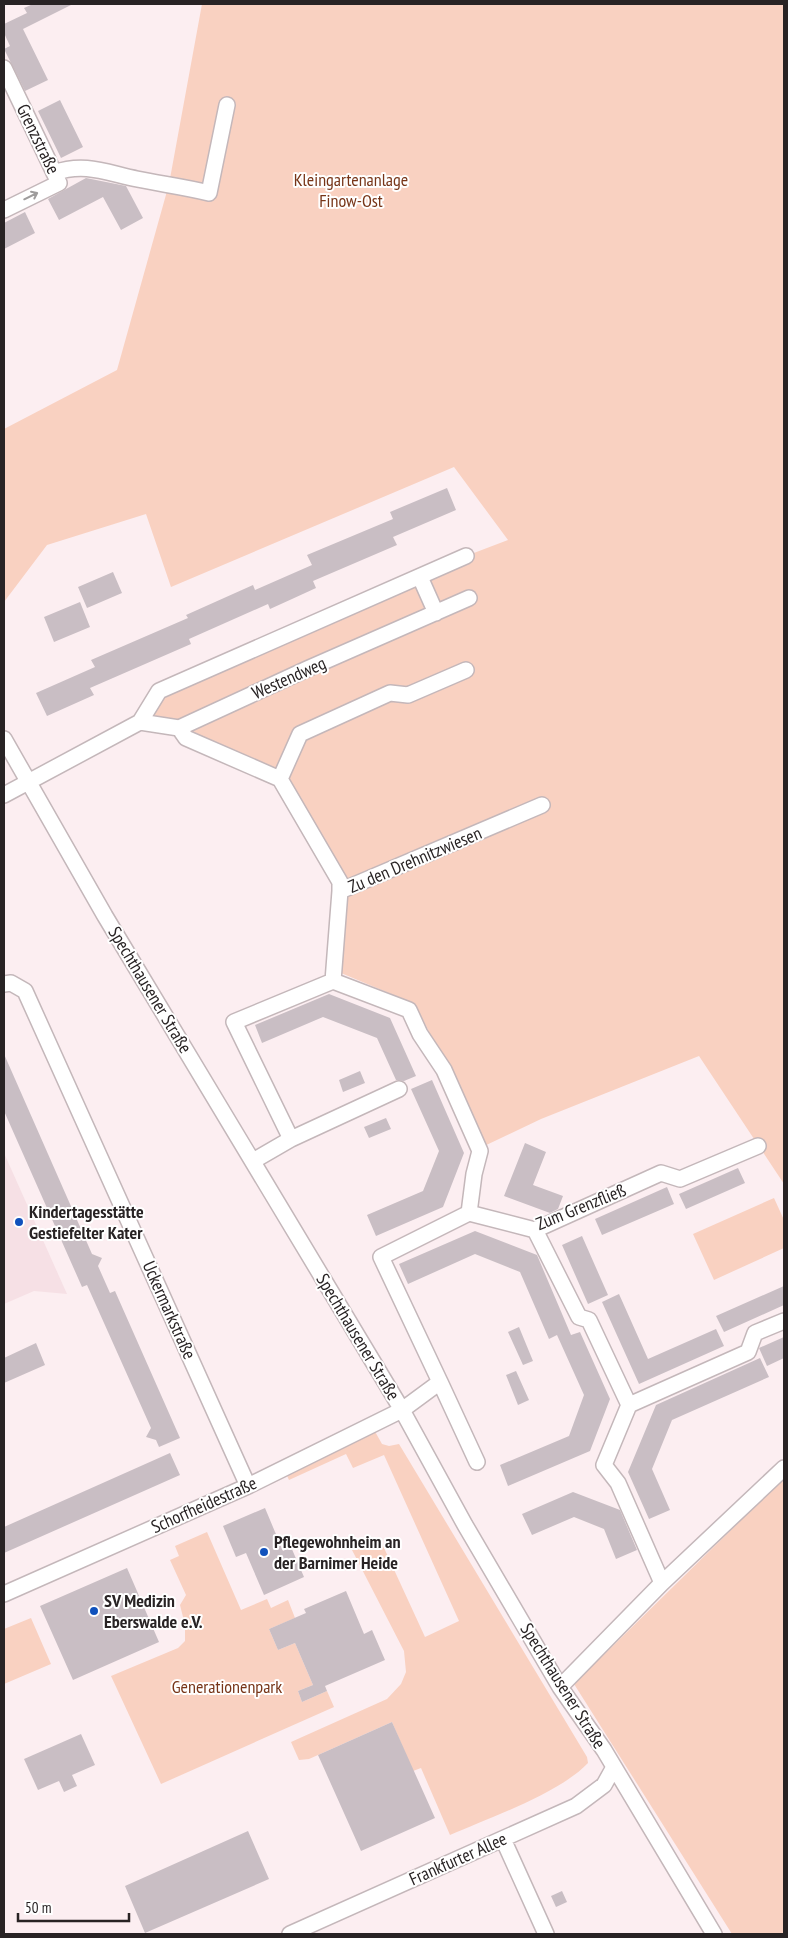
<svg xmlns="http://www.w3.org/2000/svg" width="788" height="1938" font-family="'PT Sans Narrow',sans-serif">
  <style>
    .built { fill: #f6e0e5 }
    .green { fill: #f9d1c1 }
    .building { fill: #c9bec4 }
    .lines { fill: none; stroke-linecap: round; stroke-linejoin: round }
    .minor-casing { stroke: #c4b7ba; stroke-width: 18 }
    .minor { stroke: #fff; stroke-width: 15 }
    .oneway { stroke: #9e9c9c }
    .poi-dot { fill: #1051bc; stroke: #fff; stroke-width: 2 }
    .labels { text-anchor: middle; stroke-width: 4; stroke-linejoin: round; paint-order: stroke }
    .street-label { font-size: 18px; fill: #282324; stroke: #fff }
    .park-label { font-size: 18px; fill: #773518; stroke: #fff }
    .poi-label { font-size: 18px; font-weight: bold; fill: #282324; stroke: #fff; text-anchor: start }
  </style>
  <rect width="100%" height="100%" fill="#fceef1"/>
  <path class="built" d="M 4,1153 L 67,1294 L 34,1291 L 4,1304 Z"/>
  <path class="green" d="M 202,4 L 784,4 L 784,1184 L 699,1056 L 541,1119 L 480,1148 L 447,1068 L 415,1004 L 341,973 L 340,882 L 280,779 L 186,738 L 140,722 L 159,691 L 466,556 L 508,540 L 454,467 L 171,587 L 146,514 L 47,545 L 4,602 L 4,429 L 117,370 L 169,184 Z
    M 774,1198 L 784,1220 L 784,1248 L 714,1280 L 693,1234 Z
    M 373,1428 L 382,1444 L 389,1446 L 399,1444 L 587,1757 L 588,1763 C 560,1793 489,1818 450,1835 L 421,1768 L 413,1771 L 392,1722 L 309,1759 L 299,1760 L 291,1742 L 387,1699 L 401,1684 L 406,1672 L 404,1651 L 352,1550 L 379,1537 L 425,1637 L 459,1621 L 384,1455 L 353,1468 L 346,1454 L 289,1480 L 285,1471 Z
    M 784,1478 L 784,1934 L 732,1934 L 574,1684 Z
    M 207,1532 L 241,1610 L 267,1599 L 271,1608 L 288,1600 L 295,1618 L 269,1629 L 278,1650 L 295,1643 L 313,1685 L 298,1691 L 302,1702 L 327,1691 L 334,1707 L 161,1784 L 111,1676 L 178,1648 L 185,1641 L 185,1625 L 180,1605 L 186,1595 L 170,1560 L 179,1556 L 175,1546 Z
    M 31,1618 L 51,1664 L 4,1684 L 4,1629 Z"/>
  <path class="building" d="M 33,4 L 73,4 L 23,29 L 48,80 L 25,91 L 4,49 L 10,46 L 4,33 L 4,24 L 27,13 L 24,8 Z
    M 60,100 L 83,147 L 61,158 L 38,111 Z
    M 86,178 L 126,186 L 143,218 L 121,230 L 103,197 L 59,220 L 48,199 Z
    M 25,212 L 35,233 L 4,249 L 4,223 Z
    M 447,488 L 456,510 L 393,537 L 397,545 L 313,581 L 316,588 L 292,599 L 270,609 L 268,604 L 189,639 L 191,644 L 90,688 L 94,695 L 47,716 L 36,693 L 95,667 L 91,660 L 188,618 L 186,615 L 253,585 L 255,590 L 312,565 L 307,555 L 393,519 L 390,512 Z
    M 113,572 L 122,593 L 87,608 L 78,587 Z
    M 80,602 L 90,627 L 54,642 L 44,617 Z
    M 329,994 L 390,1018 L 416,1076 L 404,1081 L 396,1080 L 377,1038 L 323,1017 L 262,1043 L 255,1025 Z
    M 4,1054 L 92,1254 L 102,1258 L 98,1266 L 110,1293 L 115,1291 L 180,1438 L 159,1447 L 156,1440 L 146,1437 L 151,1428 L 87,1285 L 82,1287 L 4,1111 Z
    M 360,1071 L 365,1083 L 343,1092 L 339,1080 Z
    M 432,1080 L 464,1153 L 443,1207 L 376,1236 L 367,1215 L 423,1191 L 439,1151 L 411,1089 Z
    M 386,1118 L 391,1129 L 369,1138 L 364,1127 Z
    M 525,1143 L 546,1152 L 533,1185 L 563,1196 L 558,1209 L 550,1213 L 504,1196 Z
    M 738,1168 L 745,1183 L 686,1209 L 679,1194 Z
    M 667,1187 L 674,1204 L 602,1235 L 595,1219 Z
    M 475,1231 L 537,1255 L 571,1335 L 580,1332 L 610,1399 L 590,1451 L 508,1486 L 500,1465 L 569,1436 L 584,1395 L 557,1335 L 549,1339 L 520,1272 L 475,1254 L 408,1284 L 399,1264 Z
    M 582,1236 L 608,1295 L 588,1304 L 562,1245 Z
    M 784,1286 L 784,1305 L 724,1332 L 716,1316 Z
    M 619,1294 L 648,1359 L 716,1329 L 724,1346 L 639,1384 L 602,1302 Z
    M 519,1327 L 533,1361 L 523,1365 L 508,1332 Z
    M 784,1337 L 784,1358 L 767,1366 L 759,1348 Z
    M 36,1343 L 45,1365 L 4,1383 L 4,1358 Z
    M 760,1358 L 769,1377 L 672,1420 L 652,1469 L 670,1510 L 649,1519 L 628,1472 L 656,1405 Z
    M 516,1371 L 529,1400 L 518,1405 L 506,1375 Z
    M 170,1453 L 180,1475 L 4,1553 L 4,1527 Z
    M 573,1492 L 620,1510 L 637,1550 L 616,1559 L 604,1529 L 574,1517 L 532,1535 L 522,1514 Z
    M 265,1508 L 283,1551 L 291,1547 L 304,1577 L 264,1595 L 246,1553 L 236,1557 L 223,1526 Z
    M 127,1568 L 159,1642 L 73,1680 L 40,1606 Z
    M 346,1591 L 364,1634 L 372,1630 L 385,1660 L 325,1686 L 327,1691 L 302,1702 L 298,1691 L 313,1685 L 295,1643 L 278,1650 L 269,1629 L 306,1613 L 304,1609 Z
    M 392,1722 L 435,1818 L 361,1851 L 318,1755 Z
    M 81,1734 L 95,1765 L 72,1775 L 77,1786 L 64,1792 L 59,1781 L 38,1790 L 24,1759 Z
    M 248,1831 L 269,1879 L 145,1933 L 125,1886 Z
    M 562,1891 L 567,1902 L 556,1907 L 551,1896 Z"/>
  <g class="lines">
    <defs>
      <path id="minor" d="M 4,68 L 59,183 L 4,210
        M 54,173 C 85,162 107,173 137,179 C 161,184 185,187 209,193 L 227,105
        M 420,577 L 436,613
        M 140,722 L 179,728 L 307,669 L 469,598
        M 179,728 L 186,738 L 280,779 L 340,882 L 340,891
        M 4,739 L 105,916 L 402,1410 L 465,1525 L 560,1687 L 604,1750 L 714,1934
        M 280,779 L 300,734 L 390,693 L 408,695 L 466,670
        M 4,795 L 140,722 L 159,691 L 466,556
        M 333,981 L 409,1010 L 420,1034 L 444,1070 L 480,1151 L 474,1174 L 469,1213
        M 4,984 L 11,983 L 25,991 L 248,1486
        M 291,1139 L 234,1022 L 333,981 L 340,891 L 542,805
        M 253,1161 L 291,1139 L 399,1089
        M 535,1230 L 579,1317 L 589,1320 L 629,1405
        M 440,1382 L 477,1462
        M 662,1583 L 618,1483 L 604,1465 L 629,1405 L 748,1352 L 755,1333 L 784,1321
        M 4,1594 L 248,1486 L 402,1410 L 440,1382 L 381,1257 L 469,1213 L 535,1230 L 661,1173 L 680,1179 L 758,1146
        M 560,1687 L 662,1583 L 784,1468
        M 503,1839 L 546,1934
        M 290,1934 L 576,1806 L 604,1785 L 614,1767"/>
    </defs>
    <use href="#minor" class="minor-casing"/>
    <use href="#minor" class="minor"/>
  </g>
  <defs><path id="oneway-shaft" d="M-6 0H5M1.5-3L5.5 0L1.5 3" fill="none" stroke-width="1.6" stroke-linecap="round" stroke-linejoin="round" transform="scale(1.25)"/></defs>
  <use class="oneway" href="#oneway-shaft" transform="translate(31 196) rotate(-26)"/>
  <g class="poi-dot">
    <circle cx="19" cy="1222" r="5"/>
    <circle cx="264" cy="1552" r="5"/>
    <circle cx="94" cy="1611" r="5"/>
  </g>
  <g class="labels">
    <g class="street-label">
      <text transform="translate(38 139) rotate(64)" y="6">Grenzstraße</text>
      <text transform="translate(289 678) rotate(-24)" y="6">Westendweg</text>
      <text transform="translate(415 860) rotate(-23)" y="6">Zu den Drehnitzwiesen</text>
      <text transform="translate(150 990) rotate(59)" y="6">Spechthausener Straße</text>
      <text transform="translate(581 1207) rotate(-22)" y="6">Zum Grenzfließ</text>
      <text transform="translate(169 1310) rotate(66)" y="6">Uckermarkstraße</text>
      <text transform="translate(358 1337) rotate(59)" y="6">Spechthausener Straße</text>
      <text transform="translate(204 1505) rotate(-24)" y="6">Schorfheidestraße</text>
      <text transform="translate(563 1686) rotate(58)" y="6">Spechthausener Straße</text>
      <text transform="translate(458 1859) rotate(-24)" y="6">Frankfurter Allee</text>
    </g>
    <g class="park-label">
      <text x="351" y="186">Kleingartenanlage<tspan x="351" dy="21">Finow-Ost</tspan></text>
      <text x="227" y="1693">Generationenpark</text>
    </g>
    <g class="poi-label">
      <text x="29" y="1218">Kindertagesstätte<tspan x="29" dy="21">Gestiefelter Kater</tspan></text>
      <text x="274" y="1548">Pflegewohnheim an<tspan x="274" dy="21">der Barnimer Heide</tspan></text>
      <text x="104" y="1607">SV Medizin<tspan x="104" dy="21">Eberswalde e.V.</tspan></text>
    </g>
  </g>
  <rect width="788" height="1938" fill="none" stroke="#282324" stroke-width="10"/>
  <path d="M18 1913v8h111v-8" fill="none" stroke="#282324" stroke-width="2.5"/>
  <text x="25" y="1913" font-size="15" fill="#282324" stroke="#ffffff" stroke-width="4" paint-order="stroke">50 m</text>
</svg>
